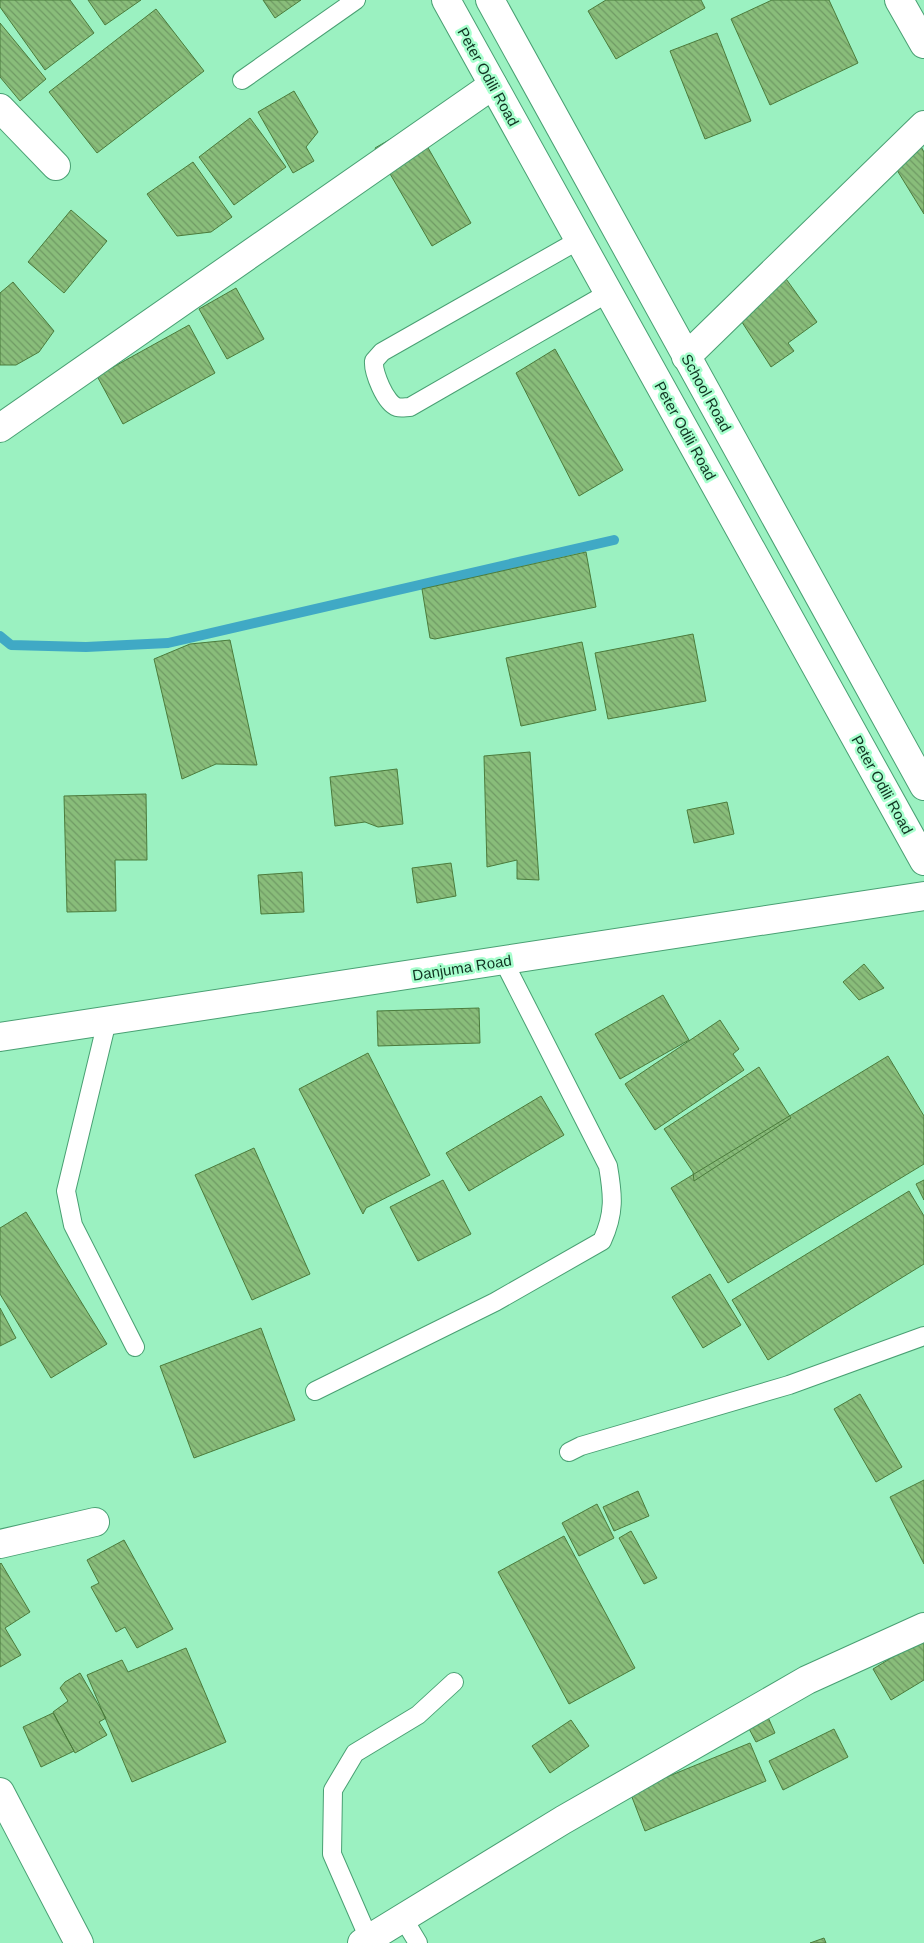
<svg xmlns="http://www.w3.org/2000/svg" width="924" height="1943" font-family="Arial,sans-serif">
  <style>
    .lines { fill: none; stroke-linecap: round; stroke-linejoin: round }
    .stream { stroke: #40a9c5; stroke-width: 10 }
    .building { fill: url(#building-back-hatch); stroke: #4b7c3c }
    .service-casing { stroke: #49a073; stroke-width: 20 }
    .minor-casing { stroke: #49a073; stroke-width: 30 }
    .primary-casing { stroke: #49a073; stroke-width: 30 }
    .service { stroke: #fff; stroke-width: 18 }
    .minor { stroke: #fff; stroke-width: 28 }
    .primary { stroke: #fff; stroke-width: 28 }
    .labels { text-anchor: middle; stroke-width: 5; stroke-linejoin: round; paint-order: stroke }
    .street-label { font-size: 15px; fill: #103522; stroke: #a8ffce }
  </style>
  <defs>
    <pattern id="building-back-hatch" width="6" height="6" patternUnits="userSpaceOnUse" patternTransform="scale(1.25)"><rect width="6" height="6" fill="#89bd7a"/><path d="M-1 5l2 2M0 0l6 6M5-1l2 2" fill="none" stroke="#6f9a64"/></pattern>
  </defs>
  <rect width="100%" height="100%" fill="#9bf1c1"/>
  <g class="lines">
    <path class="stream" d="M 0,636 L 11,645 L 86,647 L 168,643 L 614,540"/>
  </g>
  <path class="building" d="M 0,0 L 70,0 L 94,33 L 45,70 L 0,7 Z
    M 88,0 L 141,0 L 105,25 Z
    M 263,0 L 301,0 L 275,18 Z
    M 606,0 L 701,0 L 705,8 L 616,59 L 588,11 Z
    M 772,0 L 829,0 L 858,63 L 770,105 L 731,19 Z
    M 156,9 L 204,71 L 97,153 L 49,92 Z
    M 0,23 L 46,79 L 20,101 L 0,77 Z
    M 717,33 L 751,121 L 705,139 L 670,51 Z
    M 294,91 L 318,132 L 306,147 L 314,161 L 293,173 L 258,112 Z
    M 250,118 L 286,167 L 234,205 L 199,157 Z
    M 415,125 L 471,223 L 432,246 L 375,148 Z
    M 920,145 L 924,152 L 924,214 L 892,162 Z
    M 193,162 L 232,217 L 211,232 L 177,236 L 147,194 Z
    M 71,210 L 107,241 L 64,293 L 28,262 Z
    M 784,276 L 817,322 L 788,343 L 794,351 L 771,367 L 738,316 Z
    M 13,282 L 54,331 L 39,352 L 16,365 L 0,365 L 0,293 Z
    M 236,288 L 264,339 L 227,359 L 199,309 Z
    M 189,325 L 215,373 L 123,424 L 97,376 Z
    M 555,349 L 623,470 L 579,496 L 516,373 Z
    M 586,552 L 596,607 L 435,639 L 430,638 L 422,589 Z
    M 693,634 L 706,701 L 608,719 L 595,653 Z
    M 230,640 L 257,765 L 216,764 L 182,779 L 154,659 L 190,644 Z
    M 582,642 L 596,710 L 521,726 L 506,658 Z
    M 530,752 L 539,880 L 517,879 L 517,860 L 487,867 L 484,756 Z
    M 397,769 L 403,824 L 378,827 L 365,822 L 335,826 L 330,777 Z
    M 146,794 L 147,860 L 115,860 L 116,911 L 67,912 L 64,796 Z
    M 727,802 L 734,834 L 694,843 L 687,810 Z
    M 451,863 L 456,896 L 417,903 L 412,868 Z
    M 302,872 L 304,912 L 261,914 L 258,875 Z
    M 864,964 L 884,988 L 859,1000 L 843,982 Z
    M 663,995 L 689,1040 L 620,1079 L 595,1034 Z
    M 479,1008 L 480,1043 L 378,1046 L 377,1011 Z
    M 720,1020 L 739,1049 L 733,1054 L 744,1070 L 655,1130 L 625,1084 Z
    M 368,1053 L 430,1175 L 366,1208 L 363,1214 L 299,1089 Z
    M 888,1056 L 924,1116 L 924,1164 L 728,1283 L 671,1188 Z
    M 759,1067 L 791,1118 L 694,1181 L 693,1172 L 664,1129 Z
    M 541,1096 L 564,1135 L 469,1191 L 446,1153 Z
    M 254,1148 L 310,1274 L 252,1300 L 195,1175 Z
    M 443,1180 L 471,1234 L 418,1261 L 390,1207 Z
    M 924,1180 L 924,1200 L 916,1184 Z
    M 909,1191 L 924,1216 L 924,1264 L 768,1360 L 732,1300 Z
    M 26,1212 L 107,1344 L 51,1378 L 0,1294 L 0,1228 Z
    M 710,1274 L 741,1325 L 703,1348 L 672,1297 Z
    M 0,1308 L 16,1338 L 0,1346 Z
    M 261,1328 L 295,1420 L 194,1458 L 160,1366 Z
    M 860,1394 L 902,1467 L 876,1482 L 834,1409 Z
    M 924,1480 L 924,1564 L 890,1497 Z
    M 638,1491 L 649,1516 L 614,1531 L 603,1507 Z
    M 597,1504 L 614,1538 L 579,1556 L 562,1523 Z
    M 631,1531 L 657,1578 L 644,1584 L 619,1538 Z
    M 564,1536 L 635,1668 L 569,1704 L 498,1572 Z
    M 124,1540 L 173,1629 L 137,1648 L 125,1627 L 116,1632 L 91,1587 L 99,1583 L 87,1560 Z
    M 1,1563 L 30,1612 L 5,1628 L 21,1655 L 0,1667 L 0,1564 Z
    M 924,1638 L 924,1680 L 891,1700 L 873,1669 Z
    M 186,1648 L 226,1742 L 132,1782 L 87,1675 L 122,1660 L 128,1672 Z
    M 80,1673 L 106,1718 L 99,1722 L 107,1735 L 75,1753 L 53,1712 L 68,1701 L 60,1688 L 65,1682 Z
    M 53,1713 L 74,1751 L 41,1767 L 23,1727 Z
    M 767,1715 L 775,1733 L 756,1742 L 747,1725 Z
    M 571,1720 L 589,1746 L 550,1773 L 532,1746 Z
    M 834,1729 L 848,1757 L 783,1790 L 769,1761 Z
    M 750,1743 L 766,1781 L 645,1831 L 630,1792 Z
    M 824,1938 L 826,1943 L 810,1943 Z"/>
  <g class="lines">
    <defs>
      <path id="service" d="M 242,80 L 356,0
        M 579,240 L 382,352 L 374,361 C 373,372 385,403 397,407 C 401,408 406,407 410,407 L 608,293
        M 107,1021 L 66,1191 L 73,1225 L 135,1347
        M 315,1391 L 495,1302 L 602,1241 C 615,1213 613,1195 608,1166 L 504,962
        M 569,1452 L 581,1446 L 789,1385 L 924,1336
        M 403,1918 L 418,1943
        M 369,1939 L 332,1854 L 333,1790 L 355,1753 L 418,1715 L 454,1682"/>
      <path id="minor" d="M 899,0 L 924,44
        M 0,108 L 56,166
        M 686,357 L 924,125
        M 0,428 L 493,85
        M 0,1037 L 924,896
        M 0,1544 L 95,1522
        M 0,1792 L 79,1943
        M 362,1943 L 563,1820 L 807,1680 L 924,1627"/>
      <path id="primary" d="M 446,0 L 924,861
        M 490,0 L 924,786"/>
    </defs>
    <use href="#service" class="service-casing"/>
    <use href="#minor" class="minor-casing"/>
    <use href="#primary" class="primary-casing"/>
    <use href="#service" class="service"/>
    <use href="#minor" class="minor"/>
    <use href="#primary" class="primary"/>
  </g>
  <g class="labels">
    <g class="street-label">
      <text transform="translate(488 77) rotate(61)" y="5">Peter Odili Road</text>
      <text transform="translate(706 393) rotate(61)" y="5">School Road</text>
      <text transform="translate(685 431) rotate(61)" y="5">Peter Odili Road</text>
      <text transform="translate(882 785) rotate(61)" y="5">Peter Odili Road</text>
      <text transform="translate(462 968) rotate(-9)" y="5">Danjuma Road</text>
    </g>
  </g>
</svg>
